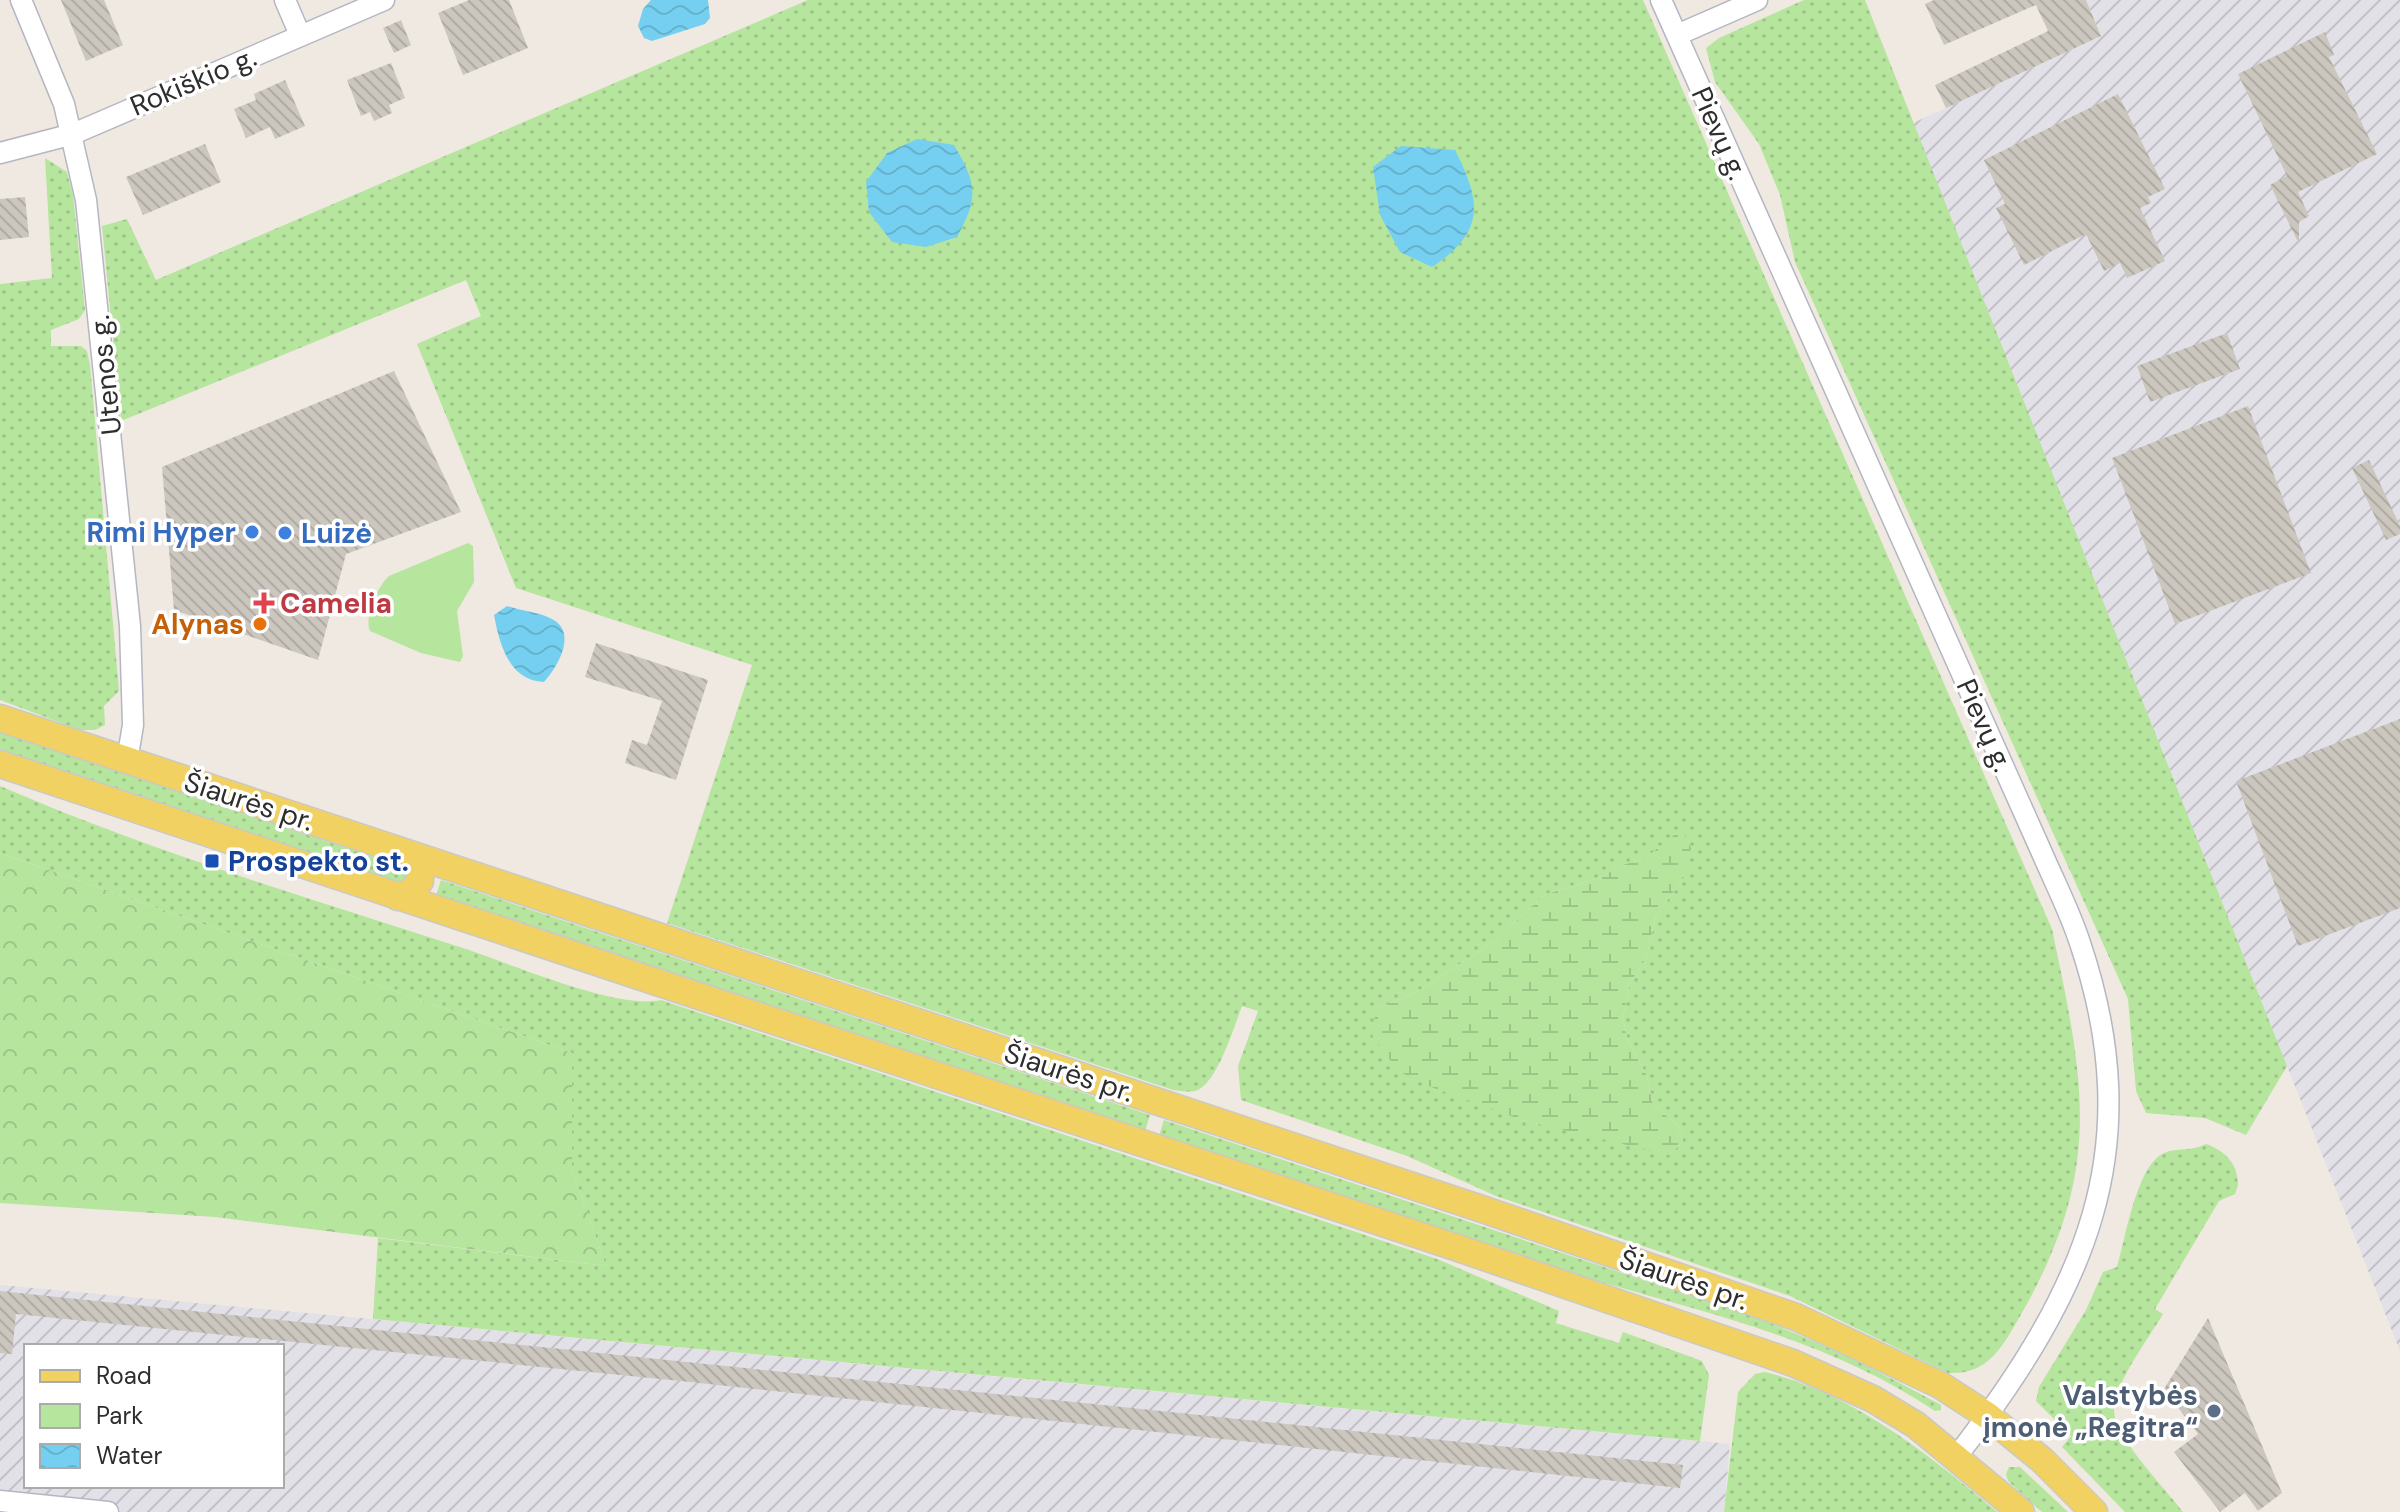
<svg xmlns="http://www.w3.org/2000/svg" width="2400" height="1512" font-family="'DM Sans',sans-serif">
  <style>
    .industrial { fill: url(#industrial-furrows); fill-rule: evenodd }
    .grass { fill: url(#grass-dots); fill-rule: evenodd }
    .forest { fill: url(#forest-crowns) }
    .wetland { fill: url(#wetland-marsh) }
    .park { fill: #b6e59e }
    .water { fill: url(#water-waves) }
    .building { fill: url(#building-back-hatch) }
    .lines { fill: none; stroke-linecap: round; stroke-linejoin: round }
    .minor-casing { stroke: #b4b7c1; stroke-width: 23 }
    .major-casing { stroke: #c9c9c9; stroke-width: 29 }
    .minor { stroke: #fff; stroke-width: 20 }
    .major { stroke: #f2d163; stroke-width: 26 }
    .shop-dot { fill: #3f7fe0; stroke: #fff; stroke-width: 3 }
    .health-dot { fill: #e0444e; stroke: #fff; stroke-width: 3 }
    .food-dot { fill: #e8710a; stroke: #fff; stroke-width: 3 }
    .transit-dot { fill: #1a4fb4; stroke: #fff; stroke-width: 3 }
    .service-dot { fill: #5c6f8a; stroke: #fff; stroke-width: 3 }
    .labels { text-anchor: middle; stroke-width: 7; stroke-linejoin: round; paint-order: stroke }
    .street-label { font-size: 28px; fill: #2e2e2e; stroke: #fff }
    .shop-label { font-size: 28px; font-weight: bold; fill: #366cbe; stroke: #fff; text-anchor: end }
    .health-label { font-size: 28px; font-weight: bold; fill: #be3a42; stroke: #fff; text-anchor: start }
    .food-label { font-size: 28px; font-weight: bold; fill: #c56008; stroke: #fff; text-anchor: end }
    .transit-label { font-size: 28px; font-weight: bold; fill: #164399; stroke: #fff; text-anchor: start }
    .service-label { font-size: 28px; font-weight: bold; fill: #4e5e75; stroke: #fff; text-anchor: end }
  </style>
  <defs>
    <pattern id="industrial-furrows" width="10" height="10" patternUnits="userSpaceOnUse" patternTransform="scale(2)"><rect width="10" height="10" fill="#e3e1e8"/><path d="M-1 1l2-2M0 10L10 0M9 11l2-2" fill="none" stroke="#c3c1c7"/></pattern>
    <pattern id="grass-dots" width="8" height="8" patternUnits="userSpaceOnUse" patternTransform="scale(2)"><rect width="8" height="8" fill="#b6e59e"/><path d="M2 2h.1M6 6h.1" fill="none" stroke="#9dc588" stroke-width="1.8" stroke-linecap="round"/></pattern>
    <pattern id="forest-crowns" width="20" height="18" patternUnits="userSpaceOnUse" patternTransform="scale(2)"><rect width="20" height="18" fill="#b6e59e"/><path d="M2 6a3 3 0 1 1 6 0M12 15a3 3 0 1 1 6 0" fill="none" stroke="#9dc588"/></pattern>
    <pattern id="wetland-marsh" width="20" height="14" patternUnits="userSpaceOnUse" patternTransform="scale(2)"><rect width="20" height="14" fill="#b6e59e"/><path d="M1 5h8M5 5V1M11 12h8M15 12V8" fill="none" stroke="#9dc588"/></pattern>
    <pattern id="water-waves" width="16" height="10" patternUnits="userSpaceOnUse" patternTransform="scale(2)"><rect width="16" height="10" fill="#75cff0"/><path d="M0 5q4-4 8 0t8 0" fill="none" stroke="#66b2ce"/></pattern>
    <pattern id="building-back-hatch" width="6" height="6" patternUnits="userSpaceOnUse" patternTransform="scale(2)"><rect width="6" height="6" fill="#cbc7bf"/><path d="M-1 5l2 2M0 0l6 6M5-1l2 2" fill="none" stroke="#afaba4"/></pattern>
  </defs>
  <rect width="100%" height="100%" fill="#efe9e1"/>
  <path class="industrial" d="M 2086,0 L 2400,0 L 2400,1351 L 1913,123 L 2101,36 Z
    M 0,1285 L 1730,1444 L 1724,1512 L 0,1512 ZM 26,1346 L 282,1346 L 282,1486 L 26,1486 Z"/>
  <path class="grass" d="M 808,0 L 1643,0 L 2052,929 C 2085,1086 2104,1171 2019,1318 C 2001,1349 1987,1375 1948,1373 L 1790,1296 L 1496,1196 L 1407,1156 L 1241,1100 L 1238,1066 L 1258,1011 L 1242,1006 C 1234,1027 1218,1080 1198,1090 C 1190,1093 1182,1091 1173,1090 L 667,923 L 752,665 L 516,588 L 417,344 L 481,316 L 466,280 L 121,421 L 102,226 L 127,219 L 156,280 ZM 1683,830 L 1684,877 L 1656,916 L 1646,958 L 1630,983 L 1623,1017 L 1627,1039 L 1646,1074 L 1653,1104 L 1678,1126 L 1683,1142 L 1670,1154 L 1522,1120 L 1398,1071 L 1376,1009 L 1418,991 L 1494,942 L 1544,895 L 1601,877 L 1622,865 L 1644,859 Z
    M 1804,0 L 1865,0 L 2287,1066 L 2246,1135 L 2205,1118 L 2146,1113 L 2136,1091 L 2128,999 L 1795,262 L 1780,195 L 1759,144 L 1715,82 L 1706,48 L 1719,38 Z
    M 45,158 L 67,172 L 73,195 L 85,310 L 79,319 L 51,330 L 51,346 L 81,346 L 87,351 L 90,365 L 119,691 L 104,706 L 105,725 L 95,730 L 80,730 L 0,700 L 0,284 L 52,278 Z
    M 0,732 L 400,866 L 408,876 L 402,883 L 392,882 L 0,753 Z
    M 0,786 C 152,852 312,899 469,950 C 513,965 619,1010 661,1000 L 1437,1259 L 1559,1311 L 1556,1323 L 1619,1343 L 1623,1332 L 1702,1361 L 1709,1375 L 1700,1441 L 373,1319 L 378,1238 L 606,1266 L 572,1170 L 572,1053 L 0,853 Z
    M 441,880 L 1150,1115 L 1145,1131 L 435,898 Z
    M 1164,1120 L 1757,1318 C 1821,1342 1881,1372 1941,1405 L 1941,1410 L 1935,1411 C 1816,1331 1679,1308 1545,1265 C 1416,1224 1288,1178 1159,1136 Z
    M 2206,1144 C 2225,1151 2238,1163 2238,1185 L 2235,1194 L 2219,1201 L 2155,1309 L 2163,1314 C 2149,1338 2115,1382 2114,1409 C 2113,1436 2166,1489 2183,1512 L 2125,1512 L 2062,1447 L 2071,1436 L 2036,1401 L 2039,1387 L 2086,1310 L 2103,1272 L 2117,1267 C 2126,1238 2136,1166 2164,1153 C 2177,1147 2191,1152 2206,1144 Z
    M 1765,1372 C 1852,1393 1930,1455 1997,1512 L 1724,1512 L 1738,1392 L 1755,1374 Z
    M 2009,1467 L 2020,1467 L 2068,1512 L 2042,1512 L 2008,1481 L 2006,1474 Z"/>
  <path class="forest" d="M 0,853 L 572,1053 L 572,1170 L 606,1266 L 215,1217 L 0,1203 Z"/>
  <path class="wetland" d="M 1682,829 L 1691,848 L 1684,877 L 1656,916 L 1646,958 L 1630,983 L 1623,1017 L 1627,1039 L 1646,1074 L 1653,1104 L 1678,1126 L 1683,1142 L 1669,1155 L 1522,1120 L 1431,1087 L 1398,1071 L 1372,1035 L 1376,1009 L 1418,991 L 1494,942 L 1544,895 L 1601,877 L 1622,865 L 1644,859 Z"/>
  <path class="park" d="M 468,543 L 473,546 L 474,582 L 457,611 L 463,656 L 460,662 L 421,653 L 370,631 C 364,616 378,586 389,576 Z"/>
  <path class="water" d="M 651,0 L 708,0 L 710,18 L 705,24 L 652,41 L 644,38 L 638,26 L 643,9 Z
    M 917,139 L 954,145 C 977,184 979,197 957,237 L 926,247 L 892,242 L 869,212 L 866,182 L 887,153 Z
    M 1401,146 L 1455,150 C 1482,203 1485,232 1432,267 L 1400,252 L 1380,215 L 1373,167 Z
    M 507,606 C 521,611 538,612 550,618 C 579,631 558,666 544,682 C 509,680 500,646 494,615 Z"/>
  <path class="building" d="M 61,0 L 104,0 L 123,45 L 86,61 Z
    M 469,0 L 509,0 L 528,48 L 463,75 L 438,13 Z
    M 1934,0 L 2086,0 L 2101,36 L 1946,108 L 1935,85 L 2048,31 L 2036,5 L 1944,45 L 1925,4 Z
    M 401,20 L 411,45 L 394,53 L 383,28 Z
    M 2325,32 L 2334,55 L 2329,57 L 2377,154 L 2298,192 L 2309,216 L 2299,222 L 2299,244 L 2270,185 L 2287,176 L 2238,74 Z
    M 391,63 L 405,98 L 389,105 L 392,113 L 374,121 L 370,112 L 361,116 L 347,80 Z
    M 285,80 L 305,126 L 275,139 L 270,127 L 246,138 L 234,109 L 256,100 L 254,94 Z
    M 2118,94 L 2165,189 L 2148,197 L 2151,203 L 2140,208 L 2165,261 L 2127,278 L 2120,263 L 2104,271 L 2086,234 L 2024,265 L 1996,208 L 2005,204 L 1984,160 Z
    M 205,144 L 221,182 L 143,215 L 126,177 Z
    M 25,197 L 29,237 L 0,240 L 0,199 Z
    M 2227,333 L 2240,369 L 2150,402 L 2137,366 Z
    M 394,371 L 461,512 L 346,554 L 318,660 L 174,610 L 162,467 Z
    M 2248,406 L 2311,573 L 2175,624 L 2112,458 Z
    M 2369,460 L 2400,526 L 2400,534 L 2386,540 L 2352,468 Z
    M 596,643 L 708,680 L 676,780 L 625,763 L 632,740 L 647,745 L 662,701 L 585,677 Z
    M 2400,719 L 2400,908 L 2298,946 L 2236,781 Z
    M 0,1291 L 1683,1465 L 1680,1488 L 690,1382 L 16,1314 L 12,1354 L 0,1353 Z
    M 2208,1318 L 2282,1493 L 2258,1511 L 2245,1493 L 2220,1512 L 2174,1452 L 2198,1434 L 2164,1389 Z"/>
  <g class="lines">
    <defs>
      <path id="minor" d="M 21,0 L 64,104 L 86,200 L 130,626 L 133,725 L 127,761
        M 285,0 L 300,35
        M 1661,0 L 2042,853 C 2055,883 2070,912 2080,943 C 2150,1151 2084,1291 1957,1456
        M 1677,35 L 1757,0
        M 0,153 L 73,134 L 384,0
        M 0,1501 L 108,1512"/>
      <path id="major" d="M 0,718 L 1485,1210 L 1796,1317 L 1940,1385 L 1988,1416 L 2042,1460 L 2094,1512
        M 0,764 L 1461,1249 L 1793,1363 L 1873,1399 L 1916,1425 L 2021,1512
        M 398,897 L 411,892 L 420,881 L 420,868 L 412,855"/>
    </defs>
    <use href="#minor" class="minor-casing"/>
    <use href="#major" class="major-casing"/>
    <use href="#minor" class="minor"/>
    <use href="#major" class="major"/>
  </g>
  <g class="shop-dot">
    <circle cx="252" cy="532" r="8"/>
    <circle cx="285" cy="533" r="8"/>
  </g>
  <path class="health-dot" d="M260 591h8v8h8v8h-8v8h-8v-8h-8v-8h8z"/>
  <circle class="food-dot" cx="260" cy="624" r="8"/>
  <rect class="transit-dot" x="204" y="853" width="16" height="16" rx="4"/>
  <circle class="service-dot" cx="2214" cy="1411" r="8"/>
  <g class="labels">
    <g class="street-label">
      <text transform="translate(193 81) rotate(-23)" y="10">Rokiškio g.</text>
      <text transform="translate(1720 133) rotate(66)" y="10">Pievų g.</text>
      <text transform="translate(105 375) rotate(-96)" y="10">Utenos g.</text>
      <text transform="translate(1985 725) rotate(66)" y="10">Pievų g.</text>
      <text transform="translate(249 801) rotate(18)" y="10">Šiaurės pr.</text>
      <text transform="translate(1069 1072) rotate(18)" y="10">Šiaurės pr.</text>
      <text transform="translate(1684 1279) rotate(19)" y="10">Šiaurės pr.</text>
    </g>
    <g class="shop-label">
      <text x="236" y="542">Rimi Hyper</text>
      <text x="301" y="543" text-anchor="start">Luizė</text>
    </g>
    <g class="health-label">
      <text x="280" y="613">Camelia</text>
    </g>
    <g class="food-label">
      <text x="244" y="634">Alynas</text>
    </g>
    <g class="transit-label">
      <text x="228" y="871">Prospekto st.</text>
    </g>
    <g class="service-label">
      <text x="2198" y="1405">Valstybės<tspan x="2198" dy="32">įmonė „Regitra“</tspan></text>
    </g>
  </g>
  <rect x="24" y="1344" width="260" height="144" fill="#ffffff" stroke="#ababab" stroke-width="2"/>
  <rect x="40" y="1370" width="40" height="12" fill="#f2d163" stroke="#ababab" stroke-width="2"/>
  <text x="96" y="1384" font-size="24" fill="#2e2e2e">Road</text>
  <rect x="40" y="1404" width="40" height="24" fill="#b6e59e" stroke="#ababab" stroke-width="2"/>
  <text x="96" y="1424" font-size="24" fill="#2e2e2e">Park</text>
  <rect x="40" y="1444" width="40" height="24" fill="url(#water-waves)" stroke="#ababab" stroke-width="2"/>
  <text x="96" y="1464" font-size="24" fill="#2e2e2e">Water</text>
</svg>
